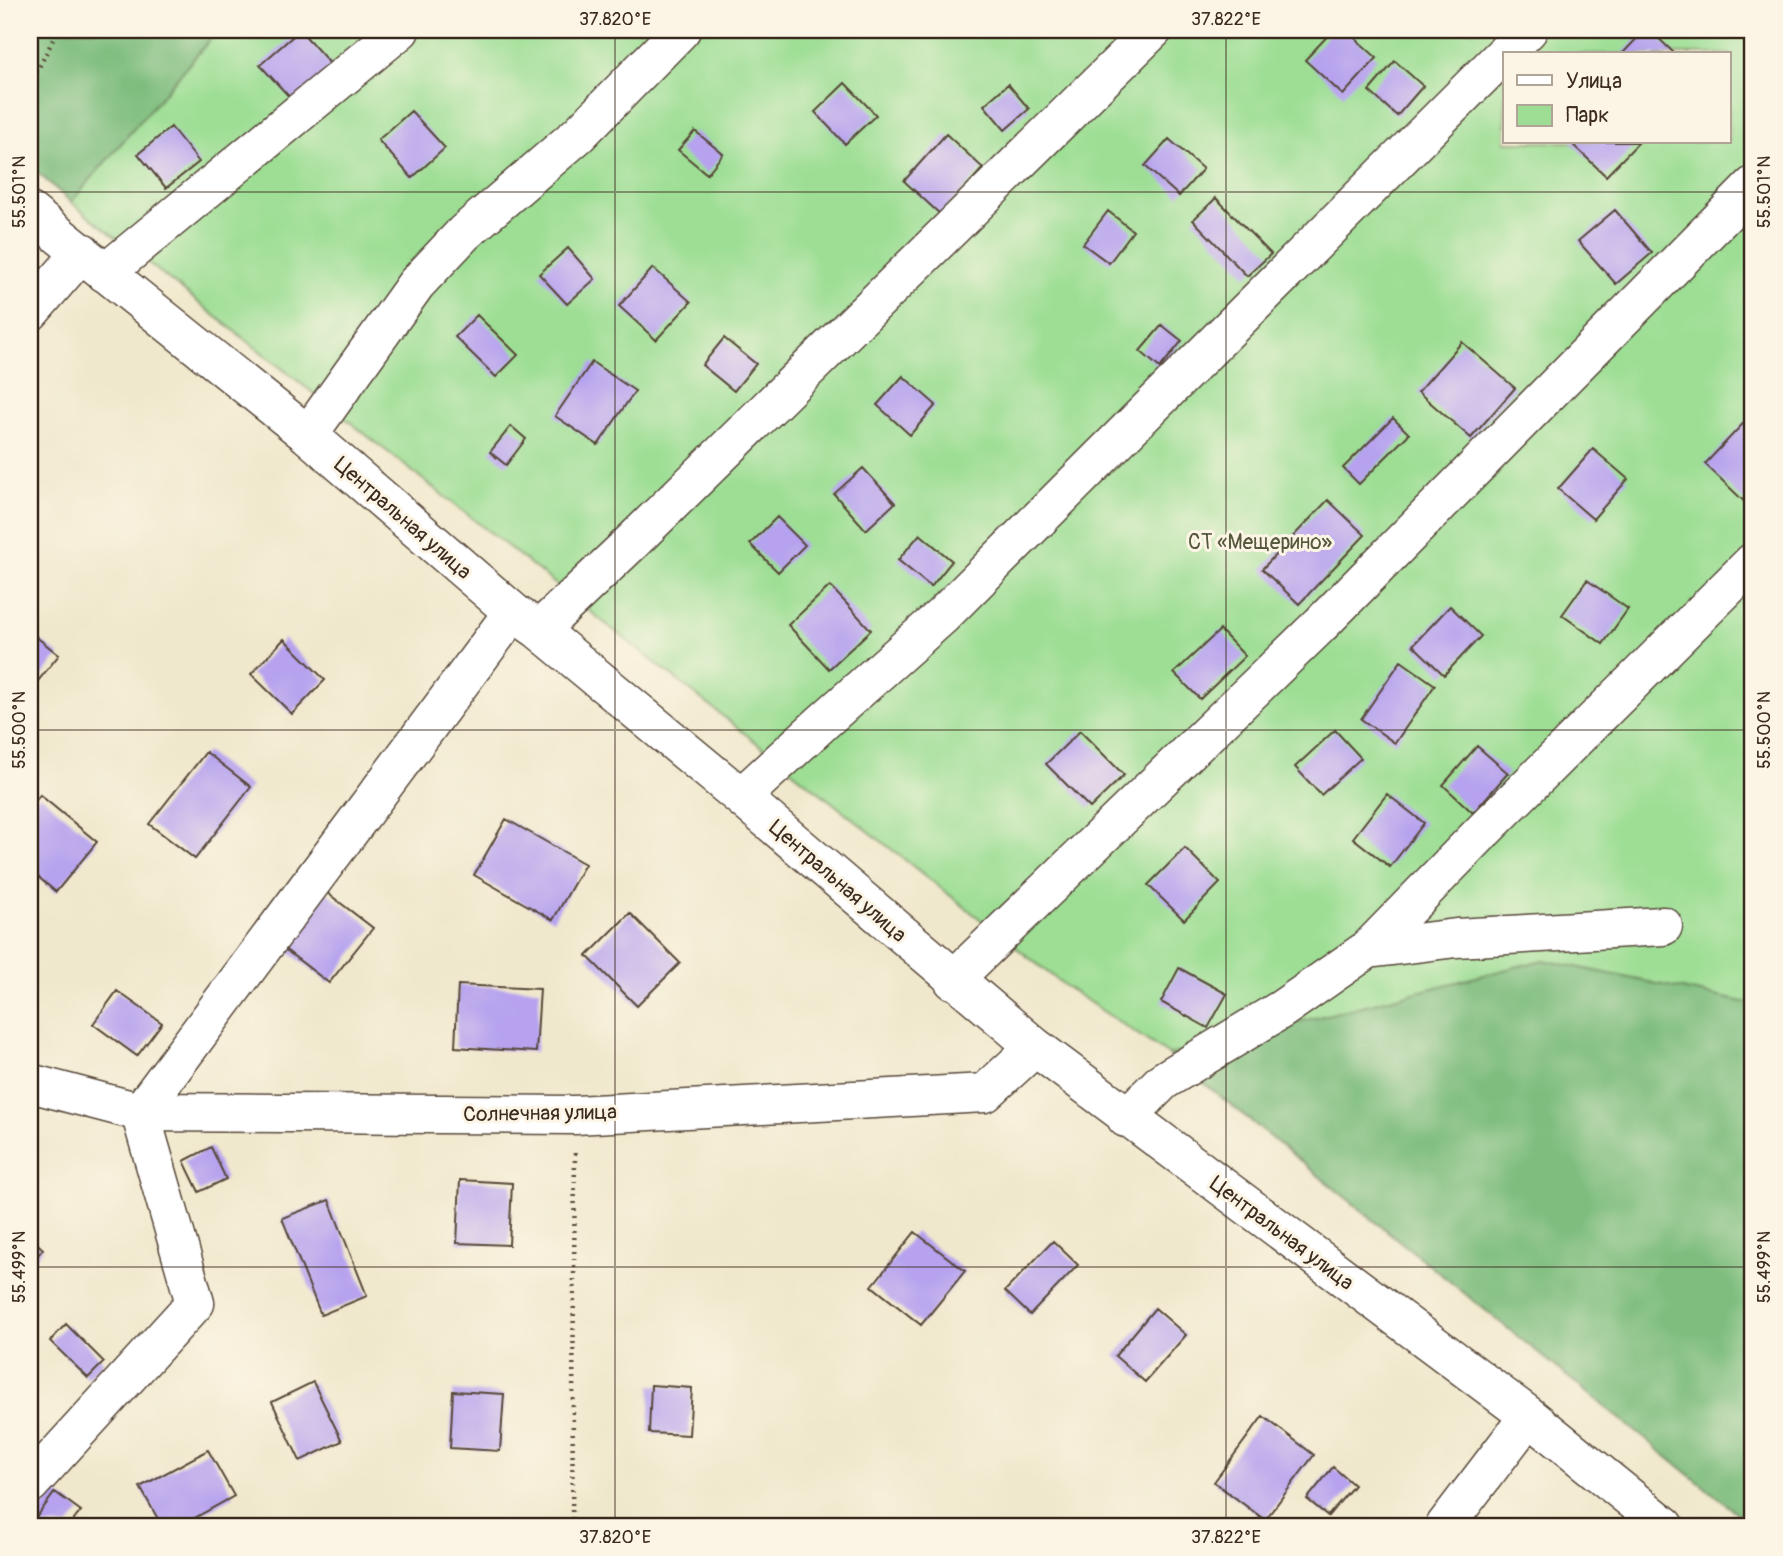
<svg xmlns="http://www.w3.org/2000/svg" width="1783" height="1556" font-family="Pangolin,sans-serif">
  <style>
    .green { fill: #9dde94; stroke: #6c8459; stroke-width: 2; fill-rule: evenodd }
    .forest { fill: #7ebd7e; stroke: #5c744e; stroke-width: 2 }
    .building { fill: #b6a2ee }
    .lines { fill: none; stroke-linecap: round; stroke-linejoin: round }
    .minor-casing { stroke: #564638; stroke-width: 41 }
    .path { stroke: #564638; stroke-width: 4.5; stroke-dasharray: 2 5; stroke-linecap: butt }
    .minor { stroke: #fff; stroke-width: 38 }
    .ticks { fill: none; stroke: #3b2a1e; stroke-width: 2; stroke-opacity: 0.45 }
    .labels { text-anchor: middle; stroke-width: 6; stroke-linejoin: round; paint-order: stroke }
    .street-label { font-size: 21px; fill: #3b2a1e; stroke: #fcf5e5 }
    .park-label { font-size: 21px; fill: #54573c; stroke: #fcf5e5 }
    .neatline { fill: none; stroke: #3b2a1e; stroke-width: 2.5 }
    .ticks-label { font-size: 18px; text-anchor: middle; fill: #3b2a1e }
  </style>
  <rect width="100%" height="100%" fill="#fcf5e5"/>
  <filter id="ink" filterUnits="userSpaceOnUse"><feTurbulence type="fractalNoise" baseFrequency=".0143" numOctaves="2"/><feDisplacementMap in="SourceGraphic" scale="14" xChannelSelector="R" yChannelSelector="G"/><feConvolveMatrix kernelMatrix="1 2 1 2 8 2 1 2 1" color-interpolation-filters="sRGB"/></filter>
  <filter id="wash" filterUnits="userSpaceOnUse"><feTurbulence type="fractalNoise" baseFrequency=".00686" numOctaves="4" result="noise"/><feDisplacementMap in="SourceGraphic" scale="28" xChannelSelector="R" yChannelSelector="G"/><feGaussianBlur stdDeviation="1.57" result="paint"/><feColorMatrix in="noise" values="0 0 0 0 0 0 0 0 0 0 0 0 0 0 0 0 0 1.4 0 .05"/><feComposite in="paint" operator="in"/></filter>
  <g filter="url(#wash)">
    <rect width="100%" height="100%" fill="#f0e8cc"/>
    <path class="green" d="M 218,30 L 1753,30 L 1753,1004 L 1543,960 L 1169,1055 L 1065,986 L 71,202 ZM 1505,54 L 1729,54 L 1729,142 L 1505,142 Z"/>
    <path class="forest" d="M 30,30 L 218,30 L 71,202 L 30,166 Z
      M 1543,960 L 1753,1004 L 1753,1526 L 1169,1055 Z"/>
    <g id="blocks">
      <path class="building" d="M 300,30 L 334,68 L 295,103 L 260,65 Z
        M 1333,30 L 1346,30 L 1377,58 L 1343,95 L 1305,60 Z
        M 1645,30 L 1650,30 L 1675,54 L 1622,54 Z
        M 1395,61 L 1423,86 L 1397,116 L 1369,91 Z
        M 845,83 L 876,115 L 845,144 L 815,112 Z
        M 1008,84 L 1029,109 L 1005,130 L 984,105 Z
        M 411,111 L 445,148 L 412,178 L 378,140 Z
        M 171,127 L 199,162 L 166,188 L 138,154 Z
        M 695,131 L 723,154 L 707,174 L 678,150 Z
        M 946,134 L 983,168 L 941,215 L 904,181 Z
        M 1169,139 L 1203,169 L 1179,196 L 1145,166 Z
        M 1570,142 L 1639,142 L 1606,176 Z
        M 1216,198 L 1271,254 L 1247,276 L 1193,220 Z
        M 1615,210 L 1652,253 L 1616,284 L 1578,241 Z
        M 1108,211 L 1133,231 L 1109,263 L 1083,244 Z
        M 568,248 L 595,279 L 567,304 L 539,274 Z
        M 653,268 L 691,302 L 656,340 L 619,306 Z
        M 477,315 L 518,355 L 496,377 L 455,337 Z
        M 1162,325 L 1182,341 L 1160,368 L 1140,351 Z
        M 724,338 L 756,364 L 734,391 L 702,365 Z
        M 1462,342 L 1515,388 L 1471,438 L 1418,392 Z
        M 592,362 L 635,391 L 598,445 L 555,416 Z
        M 903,376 L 936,405 L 910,435 L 877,405 Z
        M 1753,413 L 1753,510 L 1705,464 Z
        M 1393,418 L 1409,434 L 1359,484 L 1343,468 Z
        M 511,426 L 526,439 L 506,465 L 490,452 Z
        M 1593,449 L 1628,479 L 1593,519 L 1558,489 Z
        M 863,468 L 895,503 L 866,530 L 834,494 Z
        M 1328,500 L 1365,535 L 1299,604 L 1262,569 Z
        M 777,517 L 805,545 L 778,572 L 750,544 Z
        M 920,534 L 952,561 L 931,587 L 898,560 Z
        M 1587,580 L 1628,609 L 1603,644 L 1562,615 Z
        M 830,586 L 871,630 L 829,669 L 788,625 Z
        M 1450,606 L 1481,636 L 1444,675 L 1413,645 Z
        M 1220,630 L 1245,656 L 1200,699 L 1174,673 Z
        M 30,632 L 59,655 L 30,691 Z
        M 284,639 L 325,680 L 292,714 L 251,674 Z
        M 1401,661 L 1435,685 L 1395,743 L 1361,719 Z
        M 1335,730 L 1361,758 L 1321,795 L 1295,767 Z
        M 1080,731 L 1124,775 L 1090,808 L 1046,764 Z
        M 1477,746 L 1508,773 L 1473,813 L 1443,785 Z
        M 206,752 L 251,787 L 195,859 L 149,824 Z
        M 1387,794 L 1424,823 L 1390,867 L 1353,838 Z
        M 40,795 L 97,842 L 56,892 L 30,870 L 30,807 Z
        M 506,819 L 585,864 L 553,920 L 474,875 Z
        M 1185,848 L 1220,883 L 1184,920 L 1148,885 Z
        M 317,885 L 373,928 L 329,983 L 274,941 Z
        M 630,913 L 680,963 L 637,1006 L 587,956 Z
        M 1179,968 L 1227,994 L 1208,1028 L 1161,1002 Z
        M 458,985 L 540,989 L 536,1052 L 455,1047 Z
        M 117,991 L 162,1023 L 137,1056 L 93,1024 Z
        M 211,1147 L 226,1179 L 199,1192 L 184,1161 Z
        M 460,1180 L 512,1183 L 509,1245 L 457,1243 Z
        M 329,1200 L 367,1296 L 321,1315 L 282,1218 Z
        M 915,1232 L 965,1271 L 921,1325 L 872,1286 Z
        M 30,1237 L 43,1249 L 30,1264 Z
        M 1053,1241 L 1078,1265 L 1030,1315 L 1005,1291 Z
        M 1155,1308 L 1186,1335 L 1145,1382 L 1115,1356 Z
        M 66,1324 L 104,1362 L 88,1378 L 50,1341 Z
        M 313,1382 L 342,1441 L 300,1461 L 272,1402 Z
        M 651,1385 L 692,1388 L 689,1435 L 649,1433 Z
        M 453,1391 L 504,1394 L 500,1451 L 450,1448 Z
        M 1263,1416 L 1314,1455 L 1265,1520 L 1214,1482 Z
        M 208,1450 L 234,1496 L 180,1526 L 162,1526 L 140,1487 Z
        M 1333,1467 L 1354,1485 L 1328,1516 L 1307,1499 Z
        M 55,1492 L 81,1511 L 69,1526 L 30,1526 Z"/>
    </g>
  </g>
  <g filter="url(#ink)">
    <use href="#blocks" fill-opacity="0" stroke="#564638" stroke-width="2"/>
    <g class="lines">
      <defs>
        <path id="minor" d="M 30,212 L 308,435 L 513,612 L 539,630 L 741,797 L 1035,1047 L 1529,1416 L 1665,1526
          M 105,273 L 400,30
          M 30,312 L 82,252
          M 308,435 L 416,284 L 464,233 L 579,134 L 681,30
          M 539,630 L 634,540 L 1153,30
          M 741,797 L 824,721 L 942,616 L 1528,30
          M 1368,949 L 1484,830 L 1753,562
          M 953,980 L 1320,625 L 1753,186
          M 30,1083 L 140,1112 L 575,1115 L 985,1093 L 1035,1047
          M 1126,1118 L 1163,1081 L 1282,1009 L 1368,949 L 1456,938 L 1663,926
          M 30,1484 L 195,1303 L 140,1112 L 513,612
          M 1445,1526 L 1529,1416"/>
      </defs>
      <use href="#minor" class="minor-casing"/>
      <path class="path" d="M 30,85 L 58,30
        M 572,1526 L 575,1151"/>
      <use href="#minor" class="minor"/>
    </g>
  </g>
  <path class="ticks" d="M 615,30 L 615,1526M 1226,30 L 1226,1526M 30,192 L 1753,192M 30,730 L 1753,730M 30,1267 L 1753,1267"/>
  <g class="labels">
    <g class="street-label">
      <text transform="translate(403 518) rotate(41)" y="7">Центральная улица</text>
      <text transform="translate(838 881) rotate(41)" y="7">Центральная улица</text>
      <text transform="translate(540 1113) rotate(-1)" y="7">Солнечная улица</text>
      <text transform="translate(1282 1233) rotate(37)" y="7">Центральная улица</text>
    </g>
    <g class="park-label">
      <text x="1260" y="549">СТ «Мещерино»</text>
    </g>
  </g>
  <rect width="1783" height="1556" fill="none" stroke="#fcf5e5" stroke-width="77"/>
  <rect x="1503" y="52" width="228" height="91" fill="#fcf5e5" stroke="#afa495" stroke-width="2"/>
  <rect x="1517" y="75" width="35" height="10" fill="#ffffff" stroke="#afa495" stroke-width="2"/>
  <text x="1566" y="88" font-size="21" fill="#3b2a1e">Улица</text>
  <rect x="1517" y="105" width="35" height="21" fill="#9dde94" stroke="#afa495" stroke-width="2"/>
  <text x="1566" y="122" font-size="21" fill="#3b2a1e">Парк</text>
  <rect x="38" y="38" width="1706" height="1480" class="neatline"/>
  <g class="ticks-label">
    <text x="615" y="25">37.820°E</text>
    <text x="1226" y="25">37.822°E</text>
    <text transform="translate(19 192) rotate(-90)" y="6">55.501°N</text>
    <text transform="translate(1764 192) rotate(-90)" y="6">55.501°N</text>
    <text transform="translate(19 730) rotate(-90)" y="6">55.500°N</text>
    <text transform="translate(1764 730) rotate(-90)" y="6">55.500°N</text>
    <text transform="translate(19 1267) rotate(-90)" y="6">55.499°N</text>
    <text transform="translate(1764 1267) rotate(-90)" y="6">55.499°N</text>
    <text x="615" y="1543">37.820°E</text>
    <text x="1226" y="1543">37.822°E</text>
  </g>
</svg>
